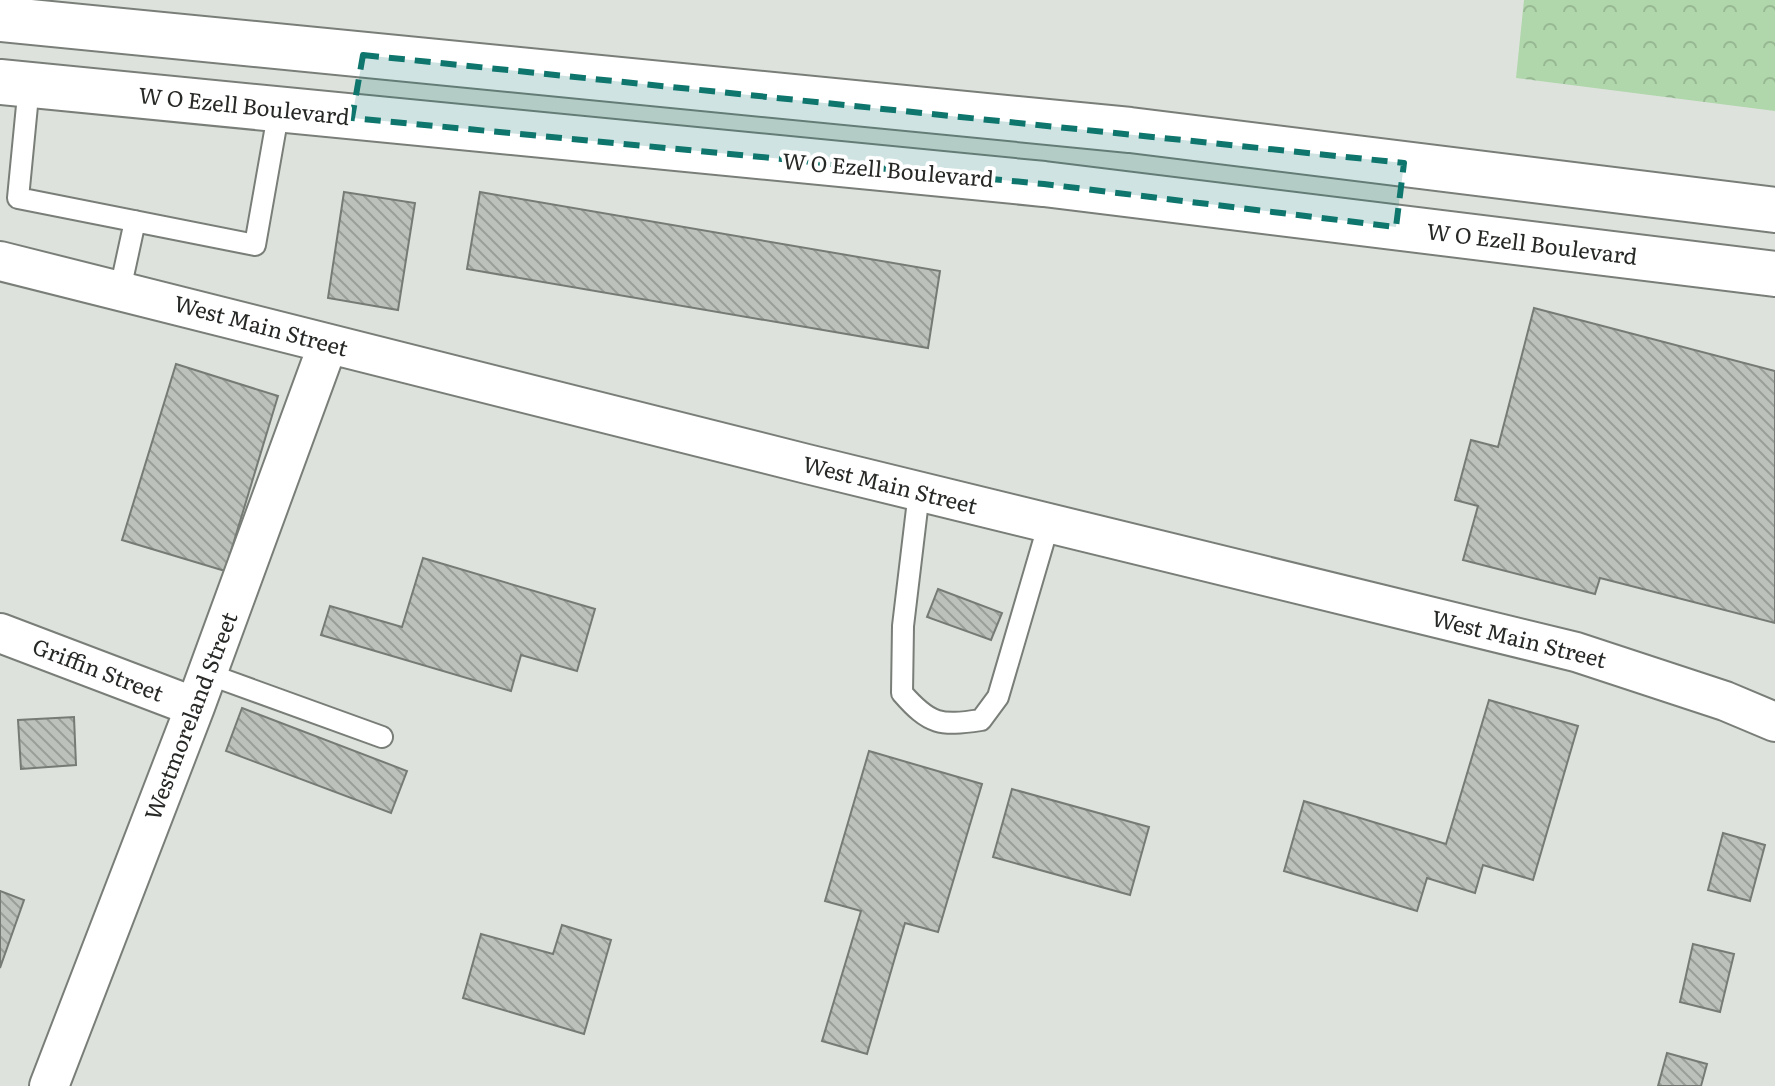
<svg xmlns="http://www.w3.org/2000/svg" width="1775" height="1086" font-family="Literata,serif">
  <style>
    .forest { fill: url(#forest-crowns) }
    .building { fill: url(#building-back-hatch); stroke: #767b75; stroke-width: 2 }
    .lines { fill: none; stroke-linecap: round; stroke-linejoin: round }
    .lane-casing { stroke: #797e78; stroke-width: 24 }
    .street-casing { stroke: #797e78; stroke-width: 42 }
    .primary-casing { stroke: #797e78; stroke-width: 48 }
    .lane { stroke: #fff; stroke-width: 20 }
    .street { stroke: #fff; stroke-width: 38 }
    .primary { stroke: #fff; stroke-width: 44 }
    .marked { fill: #0f766e; fill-opacity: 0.2; stroke: #0f766e; stroke-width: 6; stroke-dasharray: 16 10; stroke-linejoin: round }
    .labels { text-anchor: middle; stroke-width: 8; stroke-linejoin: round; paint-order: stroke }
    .street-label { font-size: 22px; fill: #272926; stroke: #fff }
  </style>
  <defs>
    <pattern id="forest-crowns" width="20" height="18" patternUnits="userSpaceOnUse" patternTransform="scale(2)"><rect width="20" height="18" fill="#b0d6ab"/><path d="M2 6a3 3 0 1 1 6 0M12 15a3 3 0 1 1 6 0" fill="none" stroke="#97b893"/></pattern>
    <pattern id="building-back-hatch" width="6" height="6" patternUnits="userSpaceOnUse" patternTransform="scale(2)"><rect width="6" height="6" fill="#bcc2bb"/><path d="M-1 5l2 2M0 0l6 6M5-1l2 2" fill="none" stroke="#999e98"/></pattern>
  </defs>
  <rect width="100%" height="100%" fill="#dde3dc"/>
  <path class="forest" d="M 1524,0 L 1775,0 L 1775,111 L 1516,78 Z"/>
  <path class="building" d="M 344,192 L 415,203 L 398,310 L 328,298 Z
    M 480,192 L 940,271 L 928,348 L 467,269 Z
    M 1534,308 L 1775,371 L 1775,623 L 1600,578 L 1595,594 L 1463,560 L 1478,506 L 1455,500 L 1471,440 L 1498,447 Z
    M 176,364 L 278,396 L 225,571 L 122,540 Z
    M 423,558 L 595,609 L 577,671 L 521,655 L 511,691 L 321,635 L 330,606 L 402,627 Z
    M 938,589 L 1002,613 L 991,640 L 927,617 Z
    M 1489,700 L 1578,726 L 1533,880 L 1483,865 L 1475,893 L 1427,878 L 1417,911 L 1284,871 L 1304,801 L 1446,844 Z
    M 242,708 L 407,771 L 391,813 L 226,751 Z
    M 74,717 L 76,765 L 21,769 L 18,720 Z
    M 869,751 L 982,784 L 938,932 L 905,923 L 867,1054 L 822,1041 L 861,911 L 825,901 Z
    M 1012,789 L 1149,827 L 1130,895 L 993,857 Z
    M 1723,833 L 1765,845 L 1750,901 L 1708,890 Z
    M 0,891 L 24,900 L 0,968 Z
    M 562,925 L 611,940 L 584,1034 L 463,998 L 481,934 L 553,954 Z
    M 1693,944 L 1734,954 L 1720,1012 L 1680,1002 Z
    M 1667,1053 L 1707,1064 L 1701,1086 L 1658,1086 Z"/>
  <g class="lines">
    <defs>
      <path id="lane" d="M 29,85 L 18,198 L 255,245 L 279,109
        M 120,290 L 135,221
        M 919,492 L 903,626 L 902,693 C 930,725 940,726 981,720 L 998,697 L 1049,523
        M 208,674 L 382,737"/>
      <path id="street" d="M 0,261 L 807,464 L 1576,652 L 1725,701 L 1775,722
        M 0,633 L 195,707
        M 49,1086 L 195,707 L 328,344"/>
      <path id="primary" d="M 0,19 L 1130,130 L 1775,210
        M 0,82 L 1044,184 L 1775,274"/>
    </defs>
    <use href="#lane" class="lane-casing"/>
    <use href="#street" class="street-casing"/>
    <use href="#primary" class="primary-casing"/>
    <use href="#lane" class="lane"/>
    <use href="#street" class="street"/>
    <use href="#primary" class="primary"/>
  </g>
  <path class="marked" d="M 363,55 L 1404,163 L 1396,227 L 1044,184 L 352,118 Z"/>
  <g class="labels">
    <g class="street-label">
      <text transform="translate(244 106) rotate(6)" y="8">W O Ezell Boulevard</text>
      <text transform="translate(888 170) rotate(5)" y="8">W O Ezell Boulevard</text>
      <text transform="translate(1532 244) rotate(7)" y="8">W O Ezell Boulevard</text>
      <text transform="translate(261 326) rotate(15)" y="8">West Main Street</text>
      <text transform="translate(890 485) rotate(14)" y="8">West Main Street</text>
      <text transform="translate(1519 639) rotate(14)" y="8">West Main Street</text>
      <text transform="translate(98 670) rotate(21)" y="8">Griffin Street</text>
      <text transform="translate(191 716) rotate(-69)" y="8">Westmoreland Street</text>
    </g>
  </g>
</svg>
